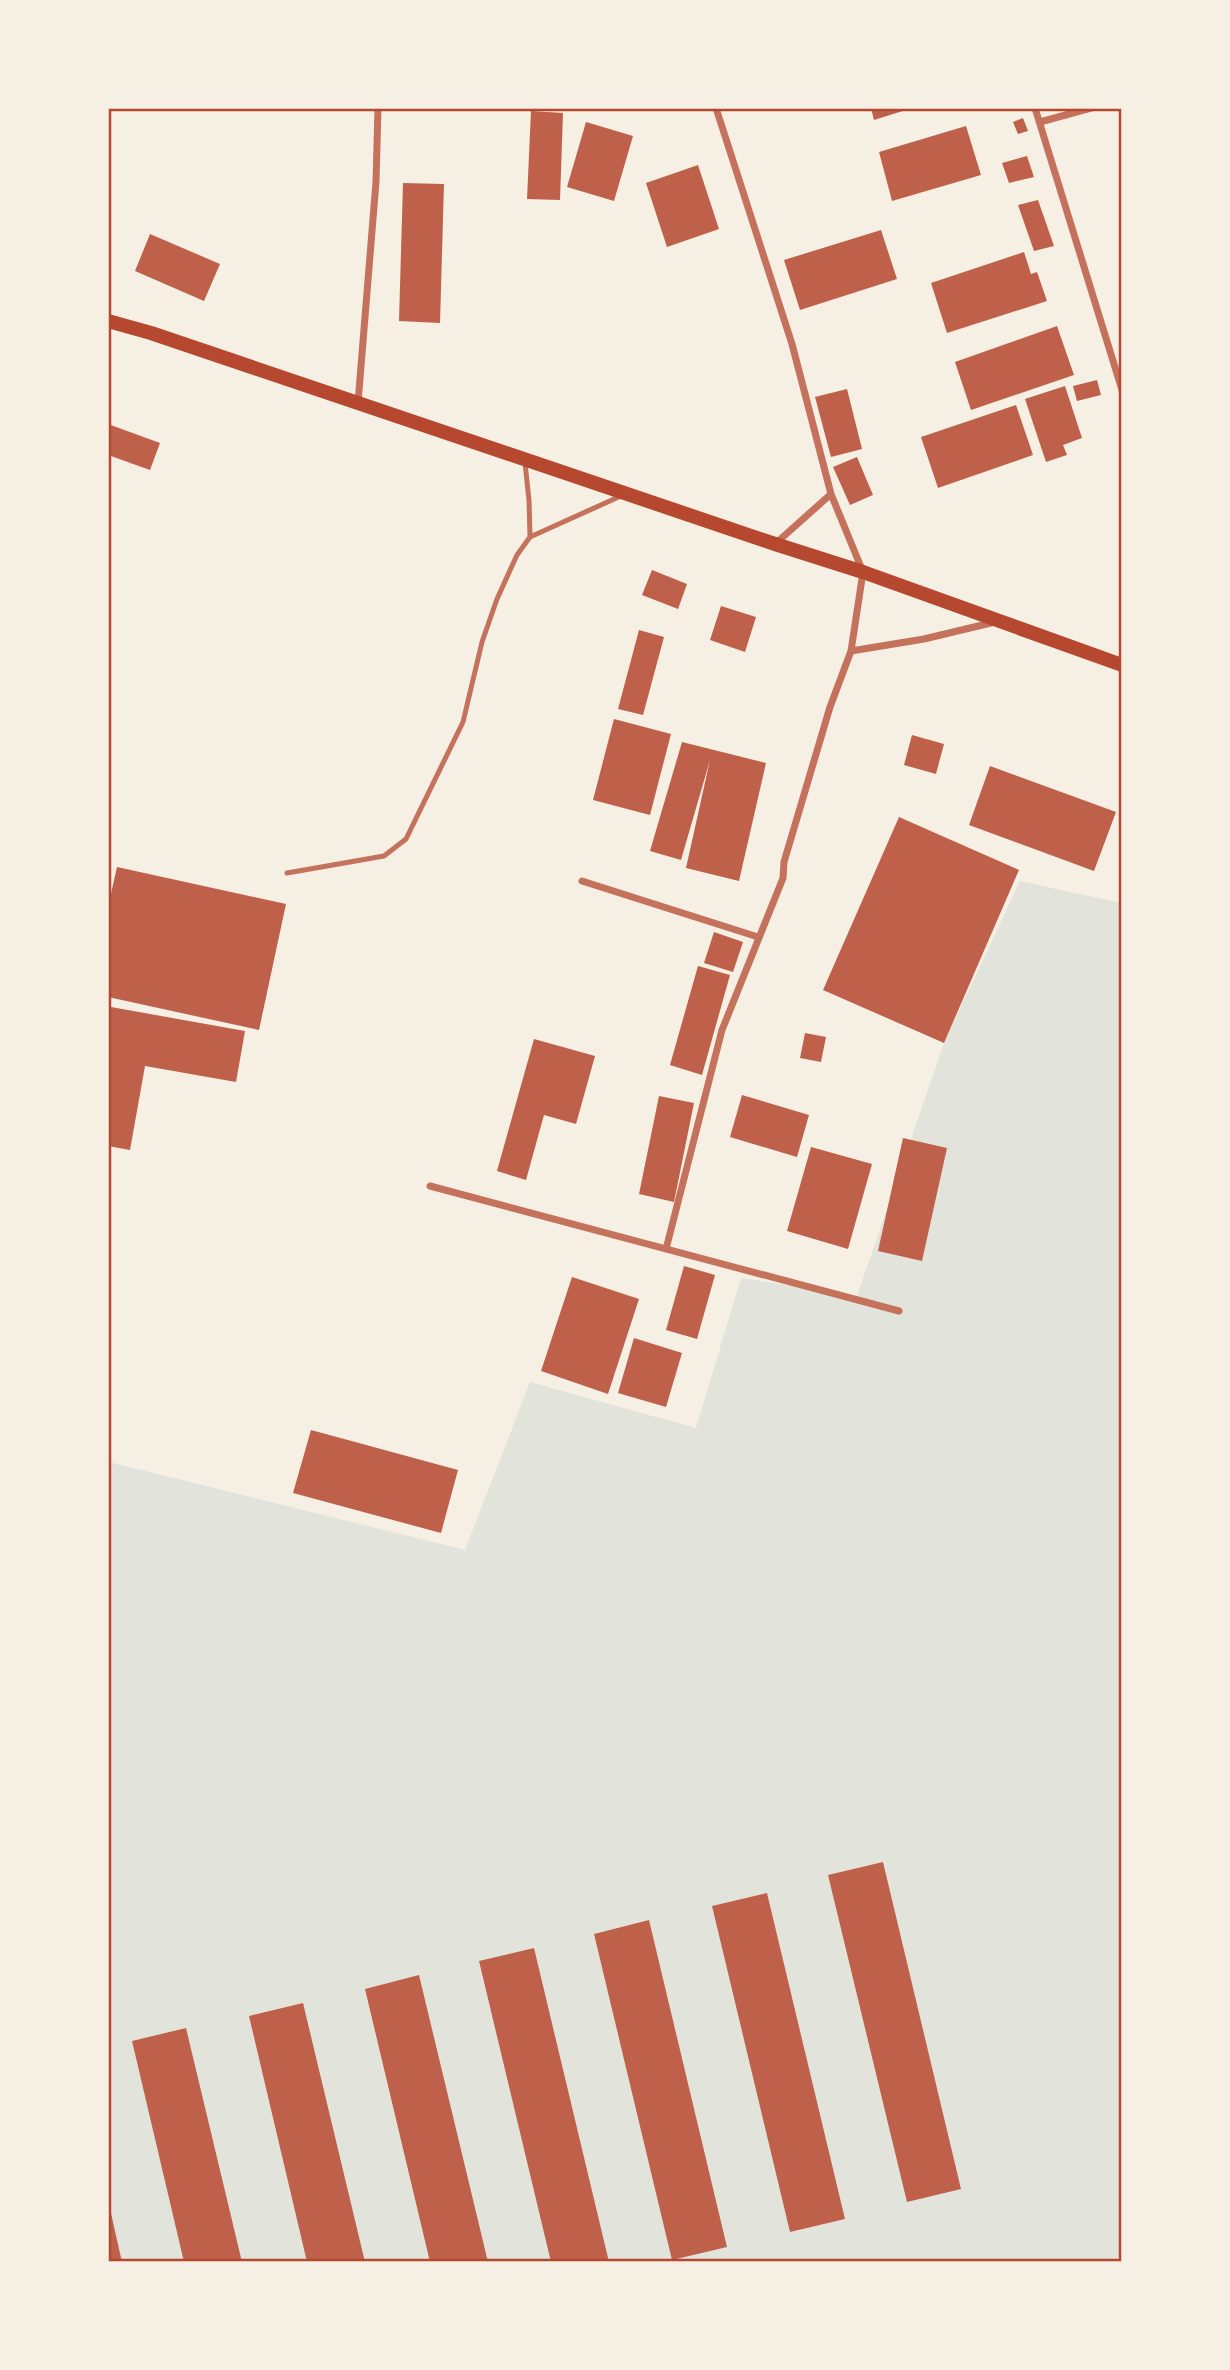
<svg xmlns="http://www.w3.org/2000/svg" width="1230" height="2370" font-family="Ubuntu,sans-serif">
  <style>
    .green { fill: #e2e4dc }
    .building { fill: #bf614a }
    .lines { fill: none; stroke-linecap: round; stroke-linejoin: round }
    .service { stroke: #c5725c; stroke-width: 5 }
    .minor { stroke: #c5725c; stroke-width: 7 }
    .secondary { stroke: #b5482f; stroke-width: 14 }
    .neatline { fill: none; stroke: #b5482f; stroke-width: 2.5 }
  </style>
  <rect width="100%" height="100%" fill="#f6efe4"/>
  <path class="green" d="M 1020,881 L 1121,903 L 1121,2261 L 109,2262 L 109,1462 L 465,1550 L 530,1382 L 696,1428 L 741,1278 L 857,1296 L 944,1043 Z"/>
  <path class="building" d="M 871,108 L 909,108 L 909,109 L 874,120 Z
    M 531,111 L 563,113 L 560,200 L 527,199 Z
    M 1023,118 L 1028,131 L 1018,134 L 1013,122 Z
    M 586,122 L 633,136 L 614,201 L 567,187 Z
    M 966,126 L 981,175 L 892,201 L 879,152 Z
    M 1027,156 L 1034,177 L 1009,183 L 1002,163 Z
    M 698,165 L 719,229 L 667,247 L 646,183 Z
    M 403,183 L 444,184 L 440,323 L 399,321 Z
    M 1038,200 L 1054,246 L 1034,251 L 1018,205 Z
    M 881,230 L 897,279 L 800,310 L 784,260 Z
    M 150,234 L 220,264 L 204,301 L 135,271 Z
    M 1024,252 L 1031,274 L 1037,272 L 1047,301 L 947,333 L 931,283 Z
    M 1057,326 L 1074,375 L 971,410 L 955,362 Z
    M 1097,380 L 1101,395 L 1077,401 L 1073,386 Z
    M 1065,386 L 1082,438 L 1063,445 L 1067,455 L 1046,462 L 1025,399 Z
    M 847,389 L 862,449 L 831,457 L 815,397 Z
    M 1016,405 L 1033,455 L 938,488 L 921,437 Z
    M 108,424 L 160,443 L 150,470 L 108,455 Z
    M 857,457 L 873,495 L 850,505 L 833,467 Z
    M 652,570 L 687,584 L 678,609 L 642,595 Z
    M 721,606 L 756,617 L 745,652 L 710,640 Z
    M 639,630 L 664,637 L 643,715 L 618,709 Z
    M 614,719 L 671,734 L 650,815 L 593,800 Z
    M 912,735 L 944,744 L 936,774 L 904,765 Z
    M 682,742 L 766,763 L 739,881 L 686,868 L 710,760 L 681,860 L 650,851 Z
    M 990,766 L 1116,812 L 1094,871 L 969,825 Z
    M 899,817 L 1019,870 L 944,1043 L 823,990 Z
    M 117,867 L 286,904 L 259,1030 L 108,997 L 108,907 Z
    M 714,932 L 743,942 L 733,972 L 704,963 Z
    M 698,966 L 730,975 L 702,1075 L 670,1065 Z
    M 111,1007 L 245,1031 L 236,1082 L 145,1066 L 130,1150 L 108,1146 L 108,1022 Z
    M 805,1033 L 826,1037 L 821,1062 L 800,1058 Z
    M 534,1039 L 595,1056 L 576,1124 L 544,1115 L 526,1180 L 497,1171 Z
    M 742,1095 L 809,1115 L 797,1157 L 730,1137 Z
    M 659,1096 L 694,1103 L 674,1202 L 639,1194 Z
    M 903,1138 L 947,1148 L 922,1261 L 878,1251 Z
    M 811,1147 L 872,1164 L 848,1249 L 787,1231 Z
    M 684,1266 L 715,1275 L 697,1339 L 666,1330 Z
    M 572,1277 L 639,1299 L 608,1394 L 541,1371 Z
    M 634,1338 L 682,1353 L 666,1407 L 618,1393 Z
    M 311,1430 L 458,1470 L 441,1533 L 293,1493 Z
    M 883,1862 L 961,2189 L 907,2202 L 828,1875 Z
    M 767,1893 L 845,2219 L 790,2232 L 712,1906 Z
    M 649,1920 L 727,2247 L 672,2260 L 594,1934 Z
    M 534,1948 L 609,2262 L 551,2262 L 479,1961 Z
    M 419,1975 L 488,2262 L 430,2262 L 365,1989 Z
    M 303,2003 L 365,2262 L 307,2262 L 249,2016 Z
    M 186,2028 L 242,2262 L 184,2262 L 132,2041 Z
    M 108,2209 L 110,2209 L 122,2262 L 108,2262 Z"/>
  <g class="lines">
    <path class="service" d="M 525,463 L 529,500 L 530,537
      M 287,873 L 384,856 L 406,839 L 463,722 L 482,642 L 497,599 L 517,555 L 530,537 L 623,495"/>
    <path class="minor" d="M 1035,108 L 1122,390
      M 1040,122 L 1091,108
      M 358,403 L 376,182 L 378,108
      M 775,544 L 831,494
      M 851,651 L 924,639 L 995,622
      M 582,881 L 758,937
      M 430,1186 L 899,1311
      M 666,1249 L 722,1030 L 783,878 L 784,862 L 830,707 L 851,651 L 863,572 L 831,494 L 792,344 L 716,108"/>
    <path class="secondary" d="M 108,321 L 151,333 L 775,544 L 863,572 L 1122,665"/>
  </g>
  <rect width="1230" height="2370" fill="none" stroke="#f6efe4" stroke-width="220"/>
  <rect x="110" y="110" width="1010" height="2150" class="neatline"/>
</svg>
